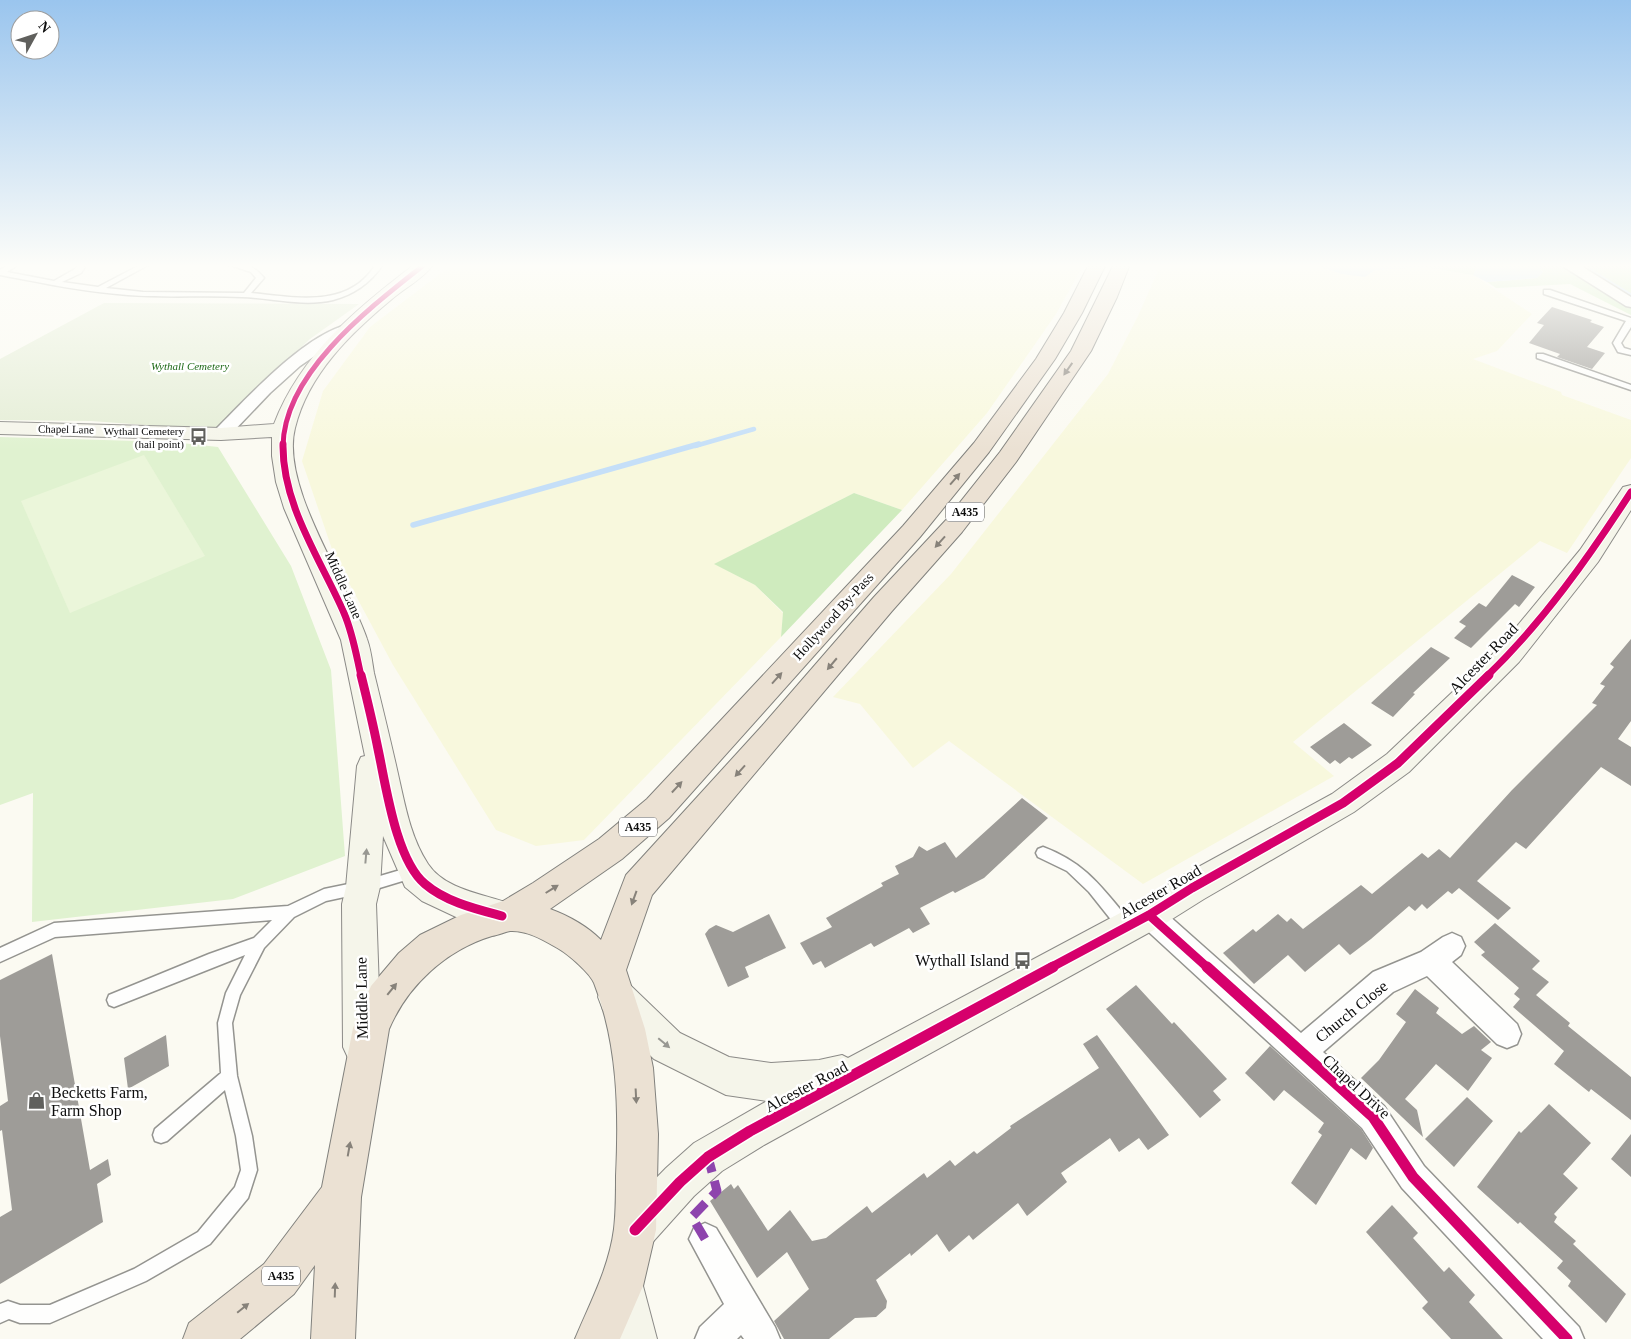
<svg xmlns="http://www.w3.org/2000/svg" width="1631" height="1339" font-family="'Times New Roman',serif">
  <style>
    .farmland { fill: #f8f8dd }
    .green { fill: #e0f2d0 }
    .forest { fill: #cfebbe }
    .cemetery { fill: #e4edd5 }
    .pitch { fill: #ebf6da }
    .water { fill: #c5dff8 }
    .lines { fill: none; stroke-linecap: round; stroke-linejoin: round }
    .stream-far1 { stroke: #c5dff8; stroke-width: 4.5 }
    .stream { stroke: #c5dff8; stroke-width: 5.5 }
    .building { fill: #9e9c98 }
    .lane-casing { stroke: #949490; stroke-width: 3 }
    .street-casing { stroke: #949490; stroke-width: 3 }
    .secondary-casing { stroke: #8b8a87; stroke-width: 2 }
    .highway-casing { stroke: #81817d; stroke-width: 2 }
    .lane { fill: #fefefd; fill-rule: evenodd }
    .street { fill: #fefefd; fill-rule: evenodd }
    .secondary { fill: #f5f5ea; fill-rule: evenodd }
    .highway { fill: #ebe1d3; fill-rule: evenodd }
    .quiet { stroke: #8e44ad; stroke-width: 9; stroke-dasharray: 18 9; stroke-linecap: butt }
    .cycleway-far3-casing { stroke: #fff; stroke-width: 8 }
    .cycleway-far2-casing { stroke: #fff; stroke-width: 9 }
    .cycleway-far1-casing { stroke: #fff; stroke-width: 12 }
    .cycleway-casing { stroke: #fff; stroke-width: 14 }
    .cycleway-far3 { stroke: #d6006c; stroke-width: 5 }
    .cycleway-far2 { stroke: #d6006c; stroke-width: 7 }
    .cycleway-far1 { stroke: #d6006c; stroke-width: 9 }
    .cycleway { stroke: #d6006c; stroke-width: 11 }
    .oneway { fill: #87827a }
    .oneway2 { fill: #989892 }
    .labels { text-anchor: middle; stroke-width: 5; stroke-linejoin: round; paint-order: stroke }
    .far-park-label { font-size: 11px; font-style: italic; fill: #1f6a19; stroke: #fff }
    .far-street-label { font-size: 11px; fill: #0d0d0d; stroke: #fff }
    .far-poi-label { font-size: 11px; fill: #0d0d0d; stroke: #fff; text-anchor: end }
    .shield { fill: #fff; stroke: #565656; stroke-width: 1 }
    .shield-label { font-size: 12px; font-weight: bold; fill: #0d0d0d }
    .street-label { font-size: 14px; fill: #0d0d0d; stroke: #fff }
    .near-street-label { font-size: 16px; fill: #0d0d0d; stroke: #fff }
    .near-poi-label { font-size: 16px; fill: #0d0d0d; stroke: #fff; text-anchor: end }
  </style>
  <rect width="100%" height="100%" fill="#fbfaf2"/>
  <path class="farmland" d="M 453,264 L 1084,264 L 1056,314 L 987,413 L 902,510 L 854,493 L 715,564 L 755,585 L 783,613 L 781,637 L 584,840 L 536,846 L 496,830 L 393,665 L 334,555 L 302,461 L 323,391 L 370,327 Z
    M 1161,264 L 1312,264 L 1342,274 L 1375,270 L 1425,267 L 1473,275 L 1532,314 L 1497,351 L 1473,359 L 1561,392 L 1562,395 L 1631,420 L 1631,458 L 1567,553 L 1540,541 L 1293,742 L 1334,776 L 1143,884 L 949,741 L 913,768 L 860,704 L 833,697 L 951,574 L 1108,374 L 1138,316 Z"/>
  <path class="green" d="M 0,437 L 172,442 L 218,447 L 291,566 L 331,670 L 345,856 L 233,899 L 32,922 L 33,793 L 0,805 Z"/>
  <path class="forest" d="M 1423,264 L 1486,264 L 1477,267 L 1473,275 L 1425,267 Z
    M 1537,264 L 1631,264 L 1631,315 L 1570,284 L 1496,288 L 1487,282 L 1537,278 L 1543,272 Z
    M 854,493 L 902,510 L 781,637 L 783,612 L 755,585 L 714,564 Z"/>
  <path class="cemetery" d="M 104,303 L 359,304 L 310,339 L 214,430 L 91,421 L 0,420 L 0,359 Z"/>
  <path class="pitch" d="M 144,455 L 205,556 L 70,613 L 21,501 Z"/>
  <path class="water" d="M 1312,264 L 1423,264 L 1425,267 L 1375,270 L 1365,277 L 1342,274 Z
    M 1486,264 L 1537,264 L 1543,272 L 1537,278 L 1487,282 L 1473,275 L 1477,267 Z"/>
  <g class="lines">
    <path class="stream-far1" d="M 1579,264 L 1631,296
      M 695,446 L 754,429"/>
    <path class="stream" d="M 413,525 L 699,444"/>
  </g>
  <path class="building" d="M 1552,307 L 1592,320 L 1590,322 L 1604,327 L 1587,347 L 1605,353 L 1592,369 L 1557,357 L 1560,354 L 1529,343 L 1544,325 L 1537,323 Z
    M 1512,575 L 1535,587 L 1519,607 L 1515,604 L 1471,648 L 1454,638 L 1466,626 L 1459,622 L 1479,603 L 1486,607 Z
    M 1631,639 L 1631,721 L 1618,739 L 1631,747 L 1631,786 L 1601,767 L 1526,849 L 1516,842 L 1477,881 L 1511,908 L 1498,920 L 1459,888 L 1452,894 L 1448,891 L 1427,909 L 1422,904 L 1415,911 L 1409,906 L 1371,939 L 1350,955 L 1339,944 L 1305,972 L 1288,955 L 1254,984 L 1223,953 L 1253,929 L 1256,932 L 1278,914 L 1287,922 L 1291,918 L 1303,929 L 1361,885 L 1372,894 L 1422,853 L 1428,858 L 1439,849 L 1450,858 L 1512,790 L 1597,705 L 1592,703 L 1605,686 L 1600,684 L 1614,667 L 1610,664 Z
    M 1431,647 L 1450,658 L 1413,693 L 1415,694 L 1393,717 L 1371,703 Z
    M 1344,723 L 1372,745 L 1352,759 L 1349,757 L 1340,764 L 1335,760 L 1330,764 L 1310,747 Z
    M 1022,798 L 1048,818 L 984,878 L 955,893 L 953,891 L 920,908 L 930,924 L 913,933 L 909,928 L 874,947 L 871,943 L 825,968 L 821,961 L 813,965 L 800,943 L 832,927 L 826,918 L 883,886 L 881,883 L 899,874 L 895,866 L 913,857 L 919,846 L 927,851 L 945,842 L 956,858 Z
    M 769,914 L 786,948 L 745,967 L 749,977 L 728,987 L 705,934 L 709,929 L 716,925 L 733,932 Z
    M 1495,923 L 1540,961 L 1532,969 L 1549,982 L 1536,995 L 1570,1023 L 1568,1026 L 1631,1077 L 1631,1120 L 1591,1089 L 1589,1092 L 1554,1064 L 1564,1051 L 1513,1007 L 1520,999 L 1514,994 L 1519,988 L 1481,955 L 1485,952 L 1474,942 Z
    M 52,954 L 90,1170 L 108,1159 L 111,1175 L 97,1184 L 103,1222 L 0,1284 L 0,1217 L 12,1210 L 2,1130 L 0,1131 L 0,1106 L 8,1101 L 0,1036 L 0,980 Z
    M 1136,985 L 1172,1024 L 1174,1022 L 1227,1079 L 1213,1091 L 1221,1100 L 1200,1118 L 1106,1009 Z
    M 1415,989 L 1439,1008 L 1436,1013 L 1462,1034 L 1474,1026 L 1491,1042 L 1481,1050 L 1492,1058 L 1468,1091 L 1436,1064 L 1405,1099 L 1417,1110 L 1423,1137 L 1361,1078 L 1379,1060 L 1406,1022 L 1396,1014 Z
    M 166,1035 L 169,1066 L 128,1089 L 124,1058 Z
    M 1097,1035 L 1169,1135 L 1148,1150 L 1139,1138 L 1119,1152 L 1110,1138 L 1061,1173 L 1067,1182 L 1027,1216 L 1018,1203 L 973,1240 L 969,1235 L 949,1252 L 937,1234 L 911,1256 L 910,1253 L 876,1280 L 887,1301 L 886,1308 L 876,1317 L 855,1318 L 829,1339 L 784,1339 L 774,1321 L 809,1289 L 787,1252 L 757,1278 L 710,1201 L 731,1184 L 734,1189 L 738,1185 L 768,1231 L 790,1210 L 812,1241 L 826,1238 L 867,1206 L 872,1213 L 924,1173 L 927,1178 L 950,1160 L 955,1166 L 974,1151 L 977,1154 L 1011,1128 L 1010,1126 L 1099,1068 L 1083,1044 Z
    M 1270,1046 L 1361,1129 L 1373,1148 L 1366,1160 L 1351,1148 L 1316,1205 L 1291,1183 L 1322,1135 L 1318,1132 L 1324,1123 L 1284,1090 L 1274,1101 L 1245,1073 Z
    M 1467,1097 L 1493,1121 L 1454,1167 L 1425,1139 Z
    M 1549,1104 L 1591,1143 L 1563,1174 L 1578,1188 L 1554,1214 L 1557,1217 L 1554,1222 L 1576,1241 L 1573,1244 L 1626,1294 L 1606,1323 L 1568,1286 L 1571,1281 L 1557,1268 L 1563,1261 L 1520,1222 L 1518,1224 L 1477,1187 L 1519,1131 L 1521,1133 Z
    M 1631,1134 L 1631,1177 L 1611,1159 Z
    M 1392,1205 L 1418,1233 L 1413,1238 L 1444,1272 L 1449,1267 L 1475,1295 L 1469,1302 L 1503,1339 L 1451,1339 L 1422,1308 L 1428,1302 L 1366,1232 Z"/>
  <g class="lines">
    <defs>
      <path id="lane" d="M 10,264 L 19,264 L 7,272 L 54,281 L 75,269 L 77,267 L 74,264 L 81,264 L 85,267 L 81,273 L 62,282 L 98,287 L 142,264 L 150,264 L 106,288 L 143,292 L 244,293 L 256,278 L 251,272 L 227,264 C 243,263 254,265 264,278 L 251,293 C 294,297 346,309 374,267 L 372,264 L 379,264 L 382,266 C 370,283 353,295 333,300 C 303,307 272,298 242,297 C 204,295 166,298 128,295 C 85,292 42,283 0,275 L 0,270 Z
        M 1544,290 L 1550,290 L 1631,318 L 1631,327 L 1621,343 L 1624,348 L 1631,350 L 1631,355 L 1618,352 L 1613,343 L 1626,321 L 1544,294 Z
        M 1537,354 L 1543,354 L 1631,385 L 1631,390 L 1537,358 Z
        M 1043,847 C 1086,863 1102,888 1130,921 L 1132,926 L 1130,931 L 1125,933 L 1120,931 L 1089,892 L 1067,871 L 1038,857 L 1036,853 L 1038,849 Z
        M 414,866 L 419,868 L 421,872 L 419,876 L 363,893 L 326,901 L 294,917 L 264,948 L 240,995 L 232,1023 L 237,1076 L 252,1136 L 257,1170 L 248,1198 L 210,1244 L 146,1281 L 50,1323 L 20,1323 L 9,1319 L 0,1323 L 0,1304 L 8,1301 L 20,1305 L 50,1305 L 134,1269 L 198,1232 L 235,1187 L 241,1170 L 236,1136 L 225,1090 L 167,1141 L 161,1143 L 155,1141 L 153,1135 L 155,1129 L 221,1073 L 218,1023 L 226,993 L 245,955 L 114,1007 L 109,1005 L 107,1000 L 109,995 L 209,954 L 254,938 L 272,920 L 55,937 L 0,962 L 0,948 L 54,923 L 288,906 L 324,889 L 363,881 Z"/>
      <path id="street" d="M 1563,264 L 1578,264 L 1631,297 L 1631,307 L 1626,306 L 1564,267 Z
        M 347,325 L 352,326 L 354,329 L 300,366 L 270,393 L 227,438 L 215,438 L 213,434 L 215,430 C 246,399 304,335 347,325 Z
        M 1149,903 L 1158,906 L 1301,1033 L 1373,972 L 1421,952 L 1443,937 L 1452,933 L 1461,937 L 1465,946 L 1461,955 L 1452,962 L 1517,1024 L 1521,1034 L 1517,1044 L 1507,1048 L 1497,1044 L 1427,976 L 1393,992 L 1323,1052 L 1384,1106 L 1424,1166 L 1579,1327 L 1584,1339 L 1543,1339 L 1402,1188 L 1362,1128 L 1140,924 L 1136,915 L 1140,906 Z
        M 705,1223 L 716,1228 L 775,1327 L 780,1339 L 744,1339 L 741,1335 L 737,1339 L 695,1339 L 700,1327 L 724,1304 L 689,1239 L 694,1228 Z"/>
      <path id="secondary" d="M 415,264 L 434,264 C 424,278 405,288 392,299 C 351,333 308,374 295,428 C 280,487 348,582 367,639 C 371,650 372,661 374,673 C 383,710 392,746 400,783 C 406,810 412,840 428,864 C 446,891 486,894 514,905 L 519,916 L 514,927 L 502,932 L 456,917 L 422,901 L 405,887 L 383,836 L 380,887 L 376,904 L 381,1047 L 375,1060 L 362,1066 L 349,1060 L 343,1047 L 342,904 L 346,887 L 357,766 L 361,757 L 365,756 L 341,640 L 284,508 L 276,482 L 272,456 L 272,437 L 221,440 L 0,434 L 0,422 L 221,428 L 274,424 C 301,354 357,308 415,264 Z
        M 1631,485 L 1631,510 L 1598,562 L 1519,662 L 1409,772 L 1354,812 L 1204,899 L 1161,926 L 764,1145 L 722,1171 L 694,1196 L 650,1245 L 635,1251 L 620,1245 L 614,1230 L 620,1215 L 666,1168 L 694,1143 L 767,1101 L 726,1095 L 654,1059 L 603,1010 L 598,997 L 603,984 L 616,979 L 629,984 L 680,1033 L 729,1057 L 771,1063 L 819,1060 L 842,1055 L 848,1058 L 1137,904 L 1180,877 L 1332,794 L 1387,754 L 1499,648 L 1580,550 L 1623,487 Z
        M 621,1264 L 636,1271 L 643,1286 L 657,1339 L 613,1339 L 599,1286 L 606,1271 Z"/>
      <path id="highway" d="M 1089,264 L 1106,264 L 1082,313 L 1055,359 L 989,452 L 920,537 L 669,818 L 622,859 L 550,909 C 569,916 587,926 601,940 L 626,875 L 762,726 L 874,597 L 946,520 L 1000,452 L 1071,351 L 1114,264 L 1130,264 L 1117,297 L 1091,351 L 1016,462 L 962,532 L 892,611 L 652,895 L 626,970 L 645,1029 L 653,1068 L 658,1134 L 656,1230 L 643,1286 L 620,1339 L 575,1339 C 590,1303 609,1268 614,1229 C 616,1212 616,1194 616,1176 C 619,1111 618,1044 594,983 C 590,973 569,955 559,949 C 545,941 528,930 510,931 C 505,932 498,935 492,936 C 446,950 408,985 389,1029 L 361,1197 L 355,1339 L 311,1339 L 315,1265 L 294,1294 L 240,1339 L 183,1339 L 189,1323 L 264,1264 L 322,1187 L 353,1028 L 371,986 L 399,953 L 420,935 L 461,915 L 503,901 L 533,883 L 599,839 L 647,799 L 903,526 L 974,443 L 1036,359 L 1064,313 Z"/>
    </defs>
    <use href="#lane" class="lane-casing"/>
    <use href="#street" class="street-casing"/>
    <use href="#secondary" class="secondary-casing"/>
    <use href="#highway" class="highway-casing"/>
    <use href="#lane" class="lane"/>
    <use href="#street" class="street"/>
    <use href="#secondary" class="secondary"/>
    <use href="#highway" class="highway"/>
    <path class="quiet" d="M 705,1239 L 692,1217 L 717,1191 L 708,1157"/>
    <defs>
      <path id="cycleway-far3" d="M 283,446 C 284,372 372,306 425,264"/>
      <path id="cycleway-far2" d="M 283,444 C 282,505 321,560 344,613 C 353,634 356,654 361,676
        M 1487,676 C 1543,622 1589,557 1631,492"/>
      <path id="cycleway-far1" d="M 361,675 C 367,699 373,724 378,749 C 386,786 396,860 425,884 C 446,902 476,909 502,916
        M 1149,915 L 1208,968
        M 1050,968 L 1149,915 L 1192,888 L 1343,803 L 1398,763 L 1489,675"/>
      <path id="cycleway" d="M 1207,967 L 1373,1117 L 1413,1177 L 1567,1339
        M 635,1230 L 680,1182 L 708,1157 L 750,1131 L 1053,967"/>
    </defs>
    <use href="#cycleway-far3" class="cycleway-far3-casing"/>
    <use href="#cycleway-far2" class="cycleway-far2-casing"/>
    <use href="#cycleway-far1" class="cycleway-far1-casing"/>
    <use href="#cycleway" class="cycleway-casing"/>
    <use href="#cycleway-far3" class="cycleway-far3"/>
    <use href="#cycleway-far2" class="cycleway-far2"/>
    <use href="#cycleway-far1" class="cycleway-far1"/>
    <use href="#cycleway" class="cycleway"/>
  </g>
  <defs><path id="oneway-solid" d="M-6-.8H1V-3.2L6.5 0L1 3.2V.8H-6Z" transform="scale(1.25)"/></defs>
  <g class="oneway">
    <use href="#oneway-solid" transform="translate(1068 369) rotate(125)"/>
    <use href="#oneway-solid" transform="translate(955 479) rotate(-49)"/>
    <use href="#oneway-solid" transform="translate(940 542) rotate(132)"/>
    <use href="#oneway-solid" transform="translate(832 664) rotate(130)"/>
    <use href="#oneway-solid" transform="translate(777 678) rotate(-48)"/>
    <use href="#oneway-solid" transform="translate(740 771) rotate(132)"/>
    <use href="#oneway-solid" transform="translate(677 787) rotate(-47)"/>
    <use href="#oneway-solid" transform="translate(552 889) rotate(-32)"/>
    <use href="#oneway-solid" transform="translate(634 898) rotate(110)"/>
    <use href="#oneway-solid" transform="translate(392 989) rotate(-51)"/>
    <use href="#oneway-solid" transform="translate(636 1096) rotate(87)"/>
    <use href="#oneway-solid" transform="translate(349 1149) rotate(-80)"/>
    <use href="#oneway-solid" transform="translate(335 1290) rotate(-88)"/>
    <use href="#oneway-solid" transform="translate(243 1308) rotate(-39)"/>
  </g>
  <g class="oneway2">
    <use href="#oneway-solid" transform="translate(366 856) rotate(-85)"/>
    <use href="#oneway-solid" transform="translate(664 1043) rotate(40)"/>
  </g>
  <linearGradient id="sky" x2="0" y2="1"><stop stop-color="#9ac5ee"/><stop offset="0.59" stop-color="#fdfdf9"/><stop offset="1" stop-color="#fdfdf9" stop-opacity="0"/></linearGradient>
  <rect width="1631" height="451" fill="url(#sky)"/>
  <defs>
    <symbol id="bus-bare" viewBox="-9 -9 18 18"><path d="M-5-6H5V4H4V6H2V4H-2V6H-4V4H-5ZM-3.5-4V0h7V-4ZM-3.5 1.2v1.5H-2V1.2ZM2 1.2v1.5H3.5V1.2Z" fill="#60605d" stroke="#fff" stroke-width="2.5" paint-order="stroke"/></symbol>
    <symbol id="shop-bare" viewBox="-9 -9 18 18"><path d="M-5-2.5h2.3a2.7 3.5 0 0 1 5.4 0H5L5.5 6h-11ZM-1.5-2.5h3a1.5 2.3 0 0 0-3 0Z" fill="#60605d" stroke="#fff" stroke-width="2.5" paint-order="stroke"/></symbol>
  </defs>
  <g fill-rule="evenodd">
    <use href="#bus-bare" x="186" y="424" width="25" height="25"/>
    <use href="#bus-bare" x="1010" y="948" width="25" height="25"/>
    <use href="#shop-bare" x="24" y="1088" width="25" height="25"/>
  </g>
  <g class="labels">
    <g class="far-park-label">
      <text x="190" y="370">Wythall Cemetery</text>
    </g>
    <g class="far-street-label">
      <text transform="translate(66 429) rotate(1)" y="4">Chapel Lane</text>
    </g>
    <g class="far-poi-label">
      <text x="184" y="435">Wythall Cemetery<tspan x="184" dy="13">(hail point)</tspan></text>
    </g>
    <g class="shield">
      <rect x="946" y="502.5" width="38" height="19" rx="4"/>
      <rect x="619" y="817.5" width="38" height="19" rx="4"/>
      <rect x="262" y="1266.5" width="38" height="19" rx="4"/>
    </g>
    <g class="shield-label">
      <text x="965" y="516">A435</text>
      <text x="638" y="831">A435</text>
      <text x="281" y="1280">A435</text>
    </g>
    <g class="street-label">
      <text transform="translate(344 585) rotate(66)" y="5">Middle Lane</text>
      <text transform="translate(833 616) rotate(-48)" y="5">Hollywood By-Pass</text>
    </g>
    <g class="near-street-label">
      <text transform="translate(1483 658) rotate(-46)" y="6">Alcester Road</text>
      <text transform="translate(1160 891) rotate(-30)" y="6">Alcester Road</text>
      <text transform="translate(361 998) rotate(-91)" y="6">Middle Lane</text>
      <text transform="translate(1351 1011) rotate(-39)" y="6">Church Close</text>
      <text transform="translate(806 1086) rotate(-28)" y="6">Alcester Road</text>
      <text transform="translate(1357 1086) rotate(43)" y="6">Chapel Drive</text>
    </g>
    <g class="near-poi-label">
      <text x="1009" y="966">Wythall Island</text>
      <text x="51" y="1098" text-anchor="start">Becketts Farm,<tspan x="51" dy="18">Farm Shop</tspan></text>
    </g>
  </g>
  <g transform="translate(35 35) rotate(50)"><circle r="24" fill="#ffffff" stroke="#9e9e9e"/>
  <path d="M0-4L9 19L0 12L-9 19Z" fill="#60605d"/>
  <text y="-8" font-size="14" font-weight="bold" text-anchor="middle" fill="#0d0d0d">N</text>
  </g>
</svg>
